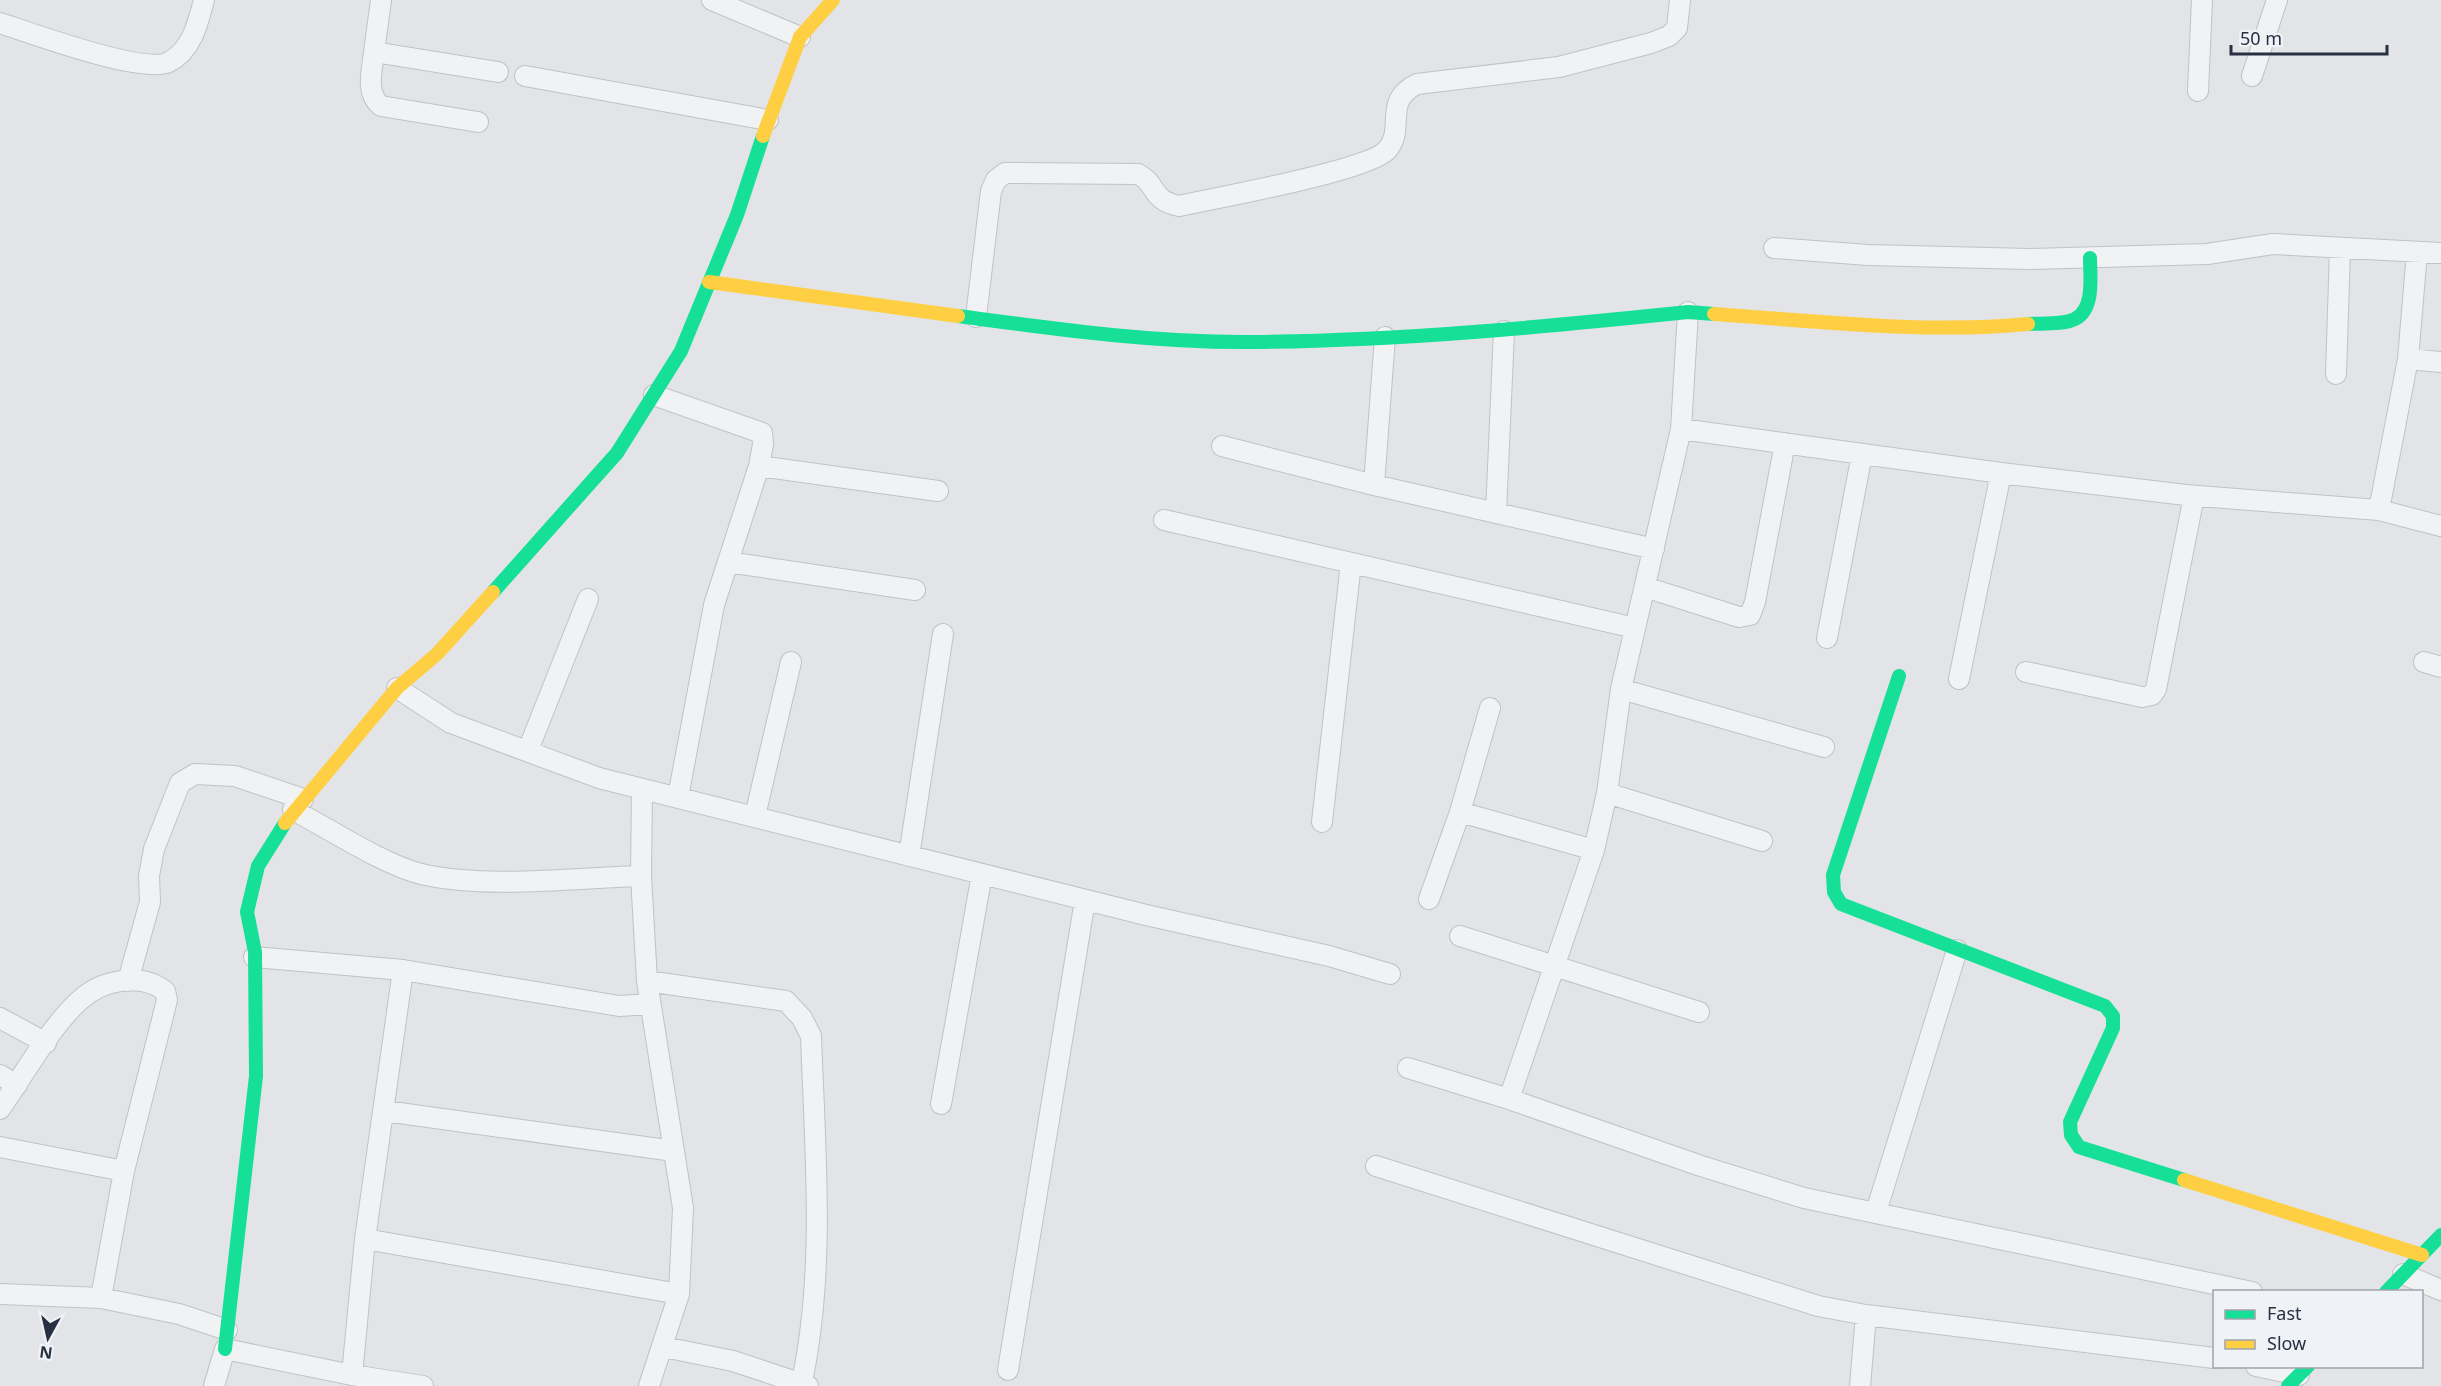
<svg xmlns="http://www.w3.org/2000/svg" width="2441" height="1386" font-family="'Noto Sans',sans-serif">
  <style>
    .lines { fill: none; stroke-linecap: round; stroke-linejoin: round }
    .street-casing { stroke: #c0c2c5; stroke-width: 22 }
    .street { stroke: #f1f2f4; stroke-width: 20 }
    .fast { stroke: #16e098; stroke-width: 14 }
    .slow { stroke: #ffcf43; stroke-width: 14 }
  </style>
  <rect width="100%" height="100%" fill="#e2e4e7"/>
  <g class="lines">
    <defs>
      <path id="street" d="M 381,0 L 374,52 L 498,72
        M 712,0 L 800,37
        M 0,23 C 31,33 144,75 169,62 C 192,50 198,23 204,0
        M 374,52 C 372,71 365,93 381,106 L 478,122
        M 525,76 L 768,120
        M 2252,76 L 2277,0
        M 2198,91 L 2202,0
        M 1774,248 L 1868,255 L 2029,259 L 2207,254 L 2273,244 L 2441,253
        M 976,317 L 991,191 L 996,180 L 1005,173 L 1138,174 C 1158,184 1150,200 1179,206 C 1215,198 1368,171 1387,150 C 1406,129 1382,101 1417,84 L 1559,67 L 1651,43 L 1669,36 L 1677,28 L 1680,0
        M 2408,359 L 2441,362
        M 2336,374 L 2340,249
        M 654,395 L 762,433 L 763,444 L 759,466 L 714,605 L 678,797
        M 1681,429 L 2001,473 L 2186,495 L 2379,510 L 2441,526
        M 1222,446 L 1374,485 L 1654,549
        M 759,466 L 938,491
        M 1374,485 L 1385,337
        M 2379,510 L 2408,359 L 2417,252
        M 1496,513 L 1504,331
        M 1164,520 L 1635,628
        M 728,562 L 915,590
        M 1645,587 L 1739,617 L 1750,615 L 1755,602 L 1785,443
        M 1827,638 L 1862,454
        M 2424,662 L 2441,667
        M 2026,672 L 2142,697 L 2152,695 L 2156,689 L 2194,496
        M 1959,679 L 2001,473
        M 397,688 L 451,723 L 599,778 L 1146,915 L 1329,956 L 1390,974
        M 1621,689 L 1824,747
        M 1490,708 L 1460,812 L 1594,850
        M 528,750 L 588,599
        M 642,789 L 641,876 L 647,981 L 683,1208 L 679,1294 L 649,1386
        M 1607,793 L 1762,841
        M 293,810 C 328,828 384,865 421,874 C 486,889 574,878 641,876
        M 755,816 L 791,662
        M 1322,822 L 1351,563
        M 909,856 L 943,634
        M 1429,899 L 1460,812
        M 1460,936 L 1699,1012
        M 254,957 L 403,970 L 619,1006 L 650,1004
        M 128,981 L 150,902 L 149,876 L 154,849 L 180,783 L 195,774 L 235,776 L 303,799
        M 647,981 L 786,1001 L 802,1018 L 811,1036 C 815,1151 826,1272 801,1386
        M 0,1018 L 46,1043
        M 1408,1068 L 1509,1099 L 1701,1166 L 1804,1198 L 2252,1292
        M 0,1075 L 17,1085
        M 1509,1099 L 1594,850 L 1607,793 L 1621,689 L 1681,429 L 1688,312
        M 941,1104 L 982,874
        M 0,1109 C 23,1076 51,1026 80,1000 C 102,980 141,972 165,991 L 167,1000 L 124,1171 L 101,1298
        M 385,1111 L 674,1151
        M 0,1147 L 124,1171
        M 1376,1166 L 1818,1306 L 1866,1315 L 2214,1358
        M 1876,1212 L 1957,950
        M 365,1239 L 403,970
        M 2403,1274 L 2441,1290
        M 0,1294 L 101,1298 L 179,1314 L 227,1330
        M 664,1347 L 733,1361 L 808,1386
        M 2256,1366 L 2299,1375
        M 1008,1370 L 1085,900
        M 352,1375 L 365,1239 L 679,1294
        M 214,1386 L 225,1349 L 352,1375 L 423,1386
        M 1860,1386 L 1866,1315"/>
    </defs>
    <use href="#street" class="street-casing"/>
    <use href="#street" class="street"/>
    <path class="fast" d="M 958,316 C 1056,329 1153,343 1252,342 C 1398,341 1543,327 1688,312 L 1714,314
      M 2028,324 C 2041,323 2063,325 2075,319 C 2095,309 2090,276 2090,258
      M 493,592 L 617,453 L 681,351 L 737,215 L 763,136
      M 1899,676 L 1833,875 L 1834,892 L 1841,904 L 2105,1006 L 2113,1016 L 2113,1028 L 2070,1122 L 2071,1135 L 2079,1147 L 2184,1180
      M 2386,1292 L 2441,1235
      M 225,1349 L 256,1076 L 255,952 L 247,912 L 258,866 L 285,823
      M 2288,1386 L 2308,1366"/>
    <path class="slow" d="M 763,136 L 800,37 L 833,0
      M 709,282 L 958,316
      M 1714,314 C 1814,321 1928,334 2028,324
      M 285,823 L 397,688 L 437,654 L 493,592
      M 2184,1180 L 2422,1255"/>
  </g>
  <rect x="2213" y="1290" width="210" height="78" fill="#eff2f6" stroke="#9fa4ae" stroke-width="1.5"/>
  <rect x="2225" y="1310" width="30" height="9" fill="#16e098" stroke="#9fa4ae" stroke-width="1.5"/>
  <text x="2267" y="1320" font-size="18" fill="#283041">Fast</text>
  <rect x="2225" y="1340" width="30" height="9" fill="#ffcf43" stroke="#9fa4ae" stroke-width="1.5"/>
  <text x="2267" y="1350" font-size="18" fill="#283041">Slow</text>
  <g transform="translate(48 1338) rotate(188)" stroke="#eff2f6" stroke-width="4.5" paint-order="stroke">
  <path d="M0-4.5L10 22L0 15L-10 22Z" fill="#283041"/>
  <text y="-9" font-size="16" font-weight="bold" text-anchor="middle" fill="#283041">N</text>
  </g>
  <path d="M2231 45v9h156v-9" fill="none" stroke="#283041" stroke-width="3"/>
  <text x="2240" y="45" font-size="18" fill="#283041" stroke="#eff2f6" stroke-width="4.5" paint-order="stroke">50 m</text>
</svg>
